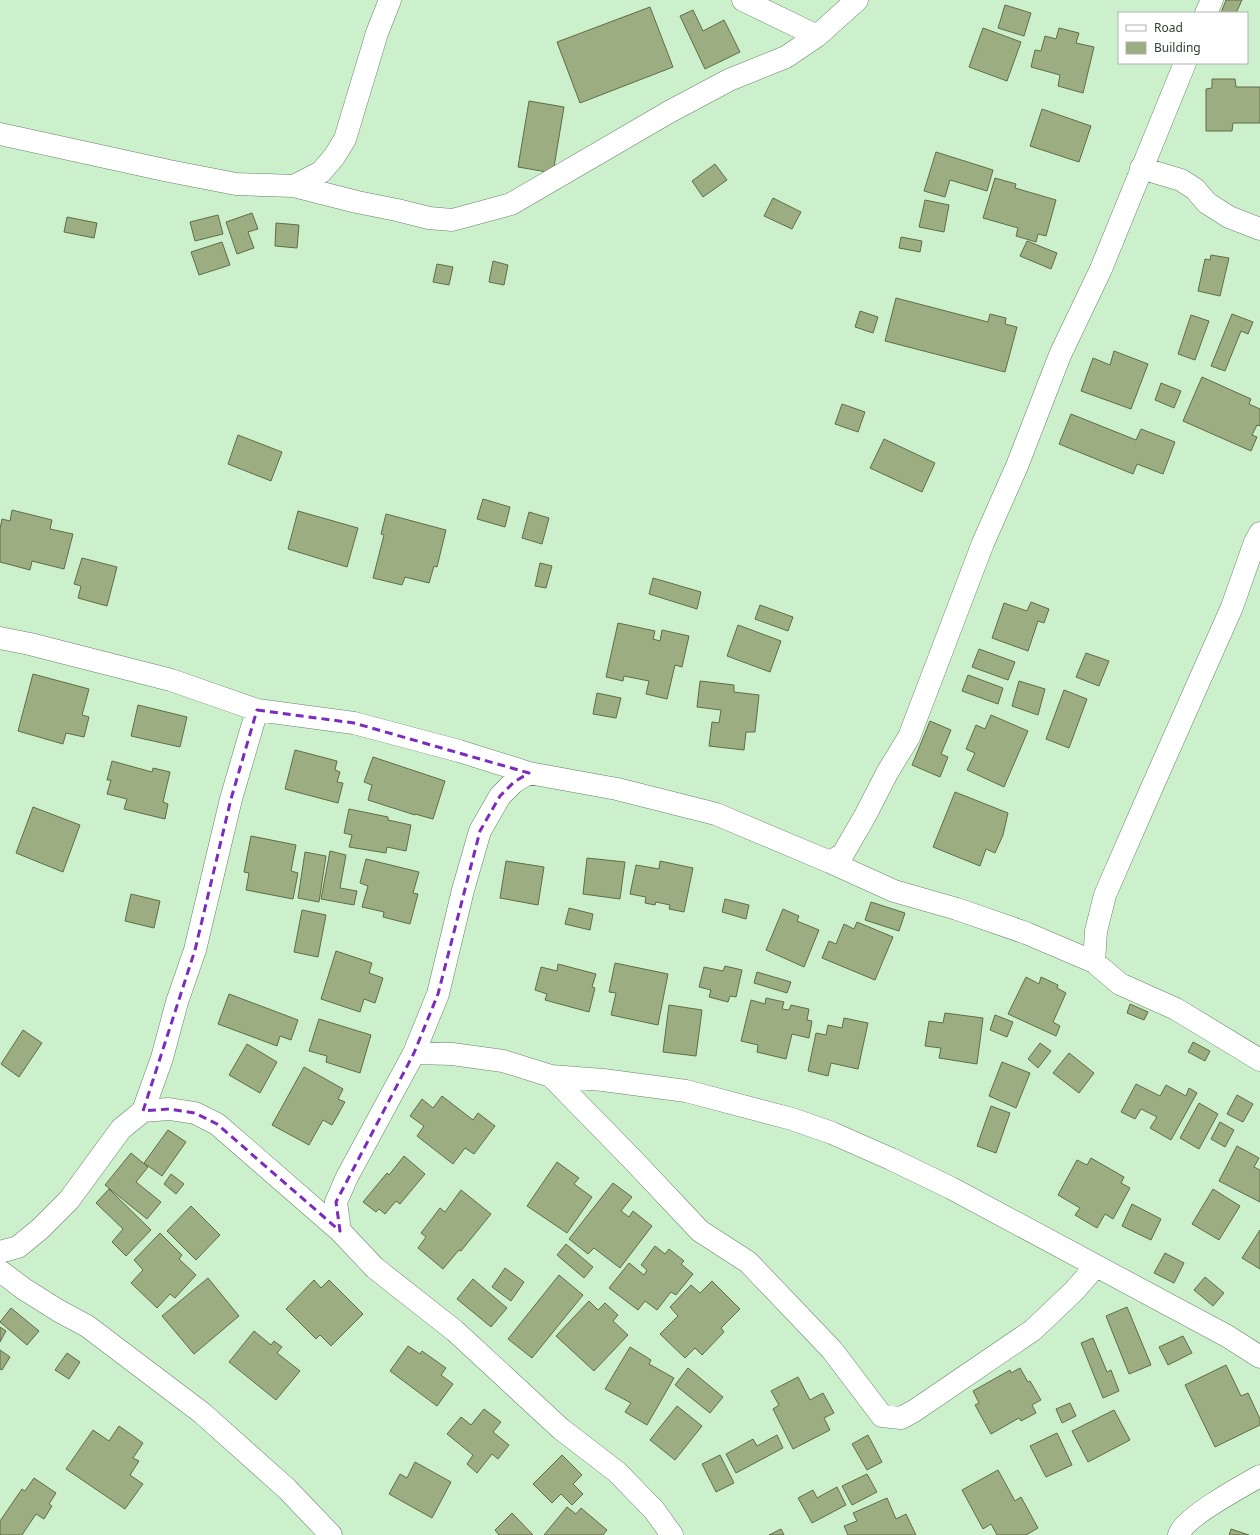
<svg xmlns="http://www.w3.org/2000/svg" width="1260" height="1535" font-family="'Noto Sans',sans-serif">
  <style>
    .building { fill: #9dad82; stroke: #5f6d45 }
    .lines { fill: none; stroke-linecap: round; stroke-linejoin: round }
    .street-casing { stroke: #658564; stroke-width: 23 }
    .street { stroke: #fff; stroke-width: 22 }
    .marked { fill: none; stroke: #7b2cbf; stroke-width: 3; stroke-dasharray: 8 5; stroke-linejoin: round }
  </style>
  <rect width="100%" height="100%" fill="#ccf0cb"/>
  <path class="building" d="M 1226,0 L 1242,0 L 1236,13 L 1221,13 Z
    M 1005,5 L 1031,13 L 1024,36 L 998,28 Z
    M 650,7 L 673,67 L 580,103 L 557,42 Z
    M 693,10 L 703,31 L 724,20 L 740,52 L 705,69 L 680,16 Z
    M 983,28 L 1021,42 L 1007,81 L 969,67 Z
    M 1059,28 L 1079,33 L 1076,43 L 1094,47 L 1083,93 L 1058,86 L 1060,75 L 1031,67 L 1035,50 L 1041,51 L 1045,36 L 1056,39 Z
    M 1212,79 L 1235,79 L 1236,87 L 1260,87 L 1260,123 L 1233,123 L 1232,131 L 1206,131 L 1206,89 L 1212,88 Z
    M 529,101 L 564,107 L 553,173 L 518,167 Z
    M 1042,109 L 1091,126 L 1079,162 L 1030,146 Z
    M 936,152 L 993,170 L 987,191 L 950,180 L 945,197 L 924,191 Z
    M 715,164 L 727,180 L 703,197 L 692,181 Z
    M 995,178 L 1016,184 L 1015,188 L 1056,200 L 1046,236 L 1038,234 L 1036,242 L 1016,236 L 1018,228 L 983,218 Z
    M 773,198 L 801,212 L 792,229 L 764,216 Z
    M 925,200 L 949,205 L 944,232 L 919,227 Z
    M 252,213 L 258,229 L 248,232 L 254,248 L 237,254 L 226,222 Z
    M 218,215 L 223,234 L 195,241 L 190,222 Z
    M 67,217 L 97,223 L 94,238 L 64,232 Z
    M 276,223 L 299,225 L 297,248 L 275,246 Z
    M 901,237 L 922,241 L 920,252 L 899,248 Z
    M 1027,241 L 1057,253 L 1051,269 L 1020,256 Z
    M 222,242 L 230,265 L 199,275 L 191,252 Z
    M 1211,255 L 1229,258 L 1220,296 L 1198,291 L 1205,259 L 1210,260 Z
    M 493,261 L 508,265 L 504,285 L 489,282 Z
    M 437,264 L 453,267 L 449,285 L 433,282 Z
    M 896,298 L 988,322 L 990,314 L 1006,318 L 1005,324 L 1017,327 L 1005,372 L 885,341 Z
    M 860,311 L 878,317 L 873,333 L 855,327 Z
    M 1232,314 L 1253,322 L 1248,334 L 1241,331 L 1225,371 L 1211,366 Z
    M 1191,315 L 1209,321 L 1195,360 L 1178,354 Z
    M 1114,351 L 1148,364 L 1131,409 L 1081,391 L 1093,358 L 1110,365 Z
    M 1202,377 L 1251,399 L 1249,404 L 1260,409 L 1260,426 L 1257,425 L 1252,435 L 1257,437 L 1251,451 L 1183,421 Z
    M 1161,383 L 1181,391 L 1174,408 L 1155,400 Z
    M 842,404 L 865,412 L 858,432 L 835,424 Z
    M 1071,414 L 1136,440 L 1141,429 L 1175,442 L 1163,474 L 1137,464 L 1133,474 L 1059,444 Z
    M 238,435 L 282,452 L 271,481 L 228,464 Z
    M 884,439 L 935,463 L 922,492 L 870,468 Z
    M 483,499 L 510,507 L 505,527 L 477,519 Z
    M 12,510 L 52,520 L 50,529 L 73,534 L 64,569 L 32,561 L 30,570 L 0,562 L 0,529 L 2,519 L 10,521 Z
    M 298,511 L 358,528 L 347,567 L 288,549 Z
    M 529,512 L 549,518 L 542,544 L 522,538 Z
    M 386,514 L 446,530 L 437,567 L 434,566 L 429,583 L 405,577 L 402,585 L 373,578 L 384,535 L 381,534 Z
    M 82,558 L 117,567 L 107,606 L 78,598 L 81,586 L 74,584 Z
    M 540,563 L 552,566 L 546,588 L 535,586 Z
    M 653,578 L 701,592 L 697,609 L 649,594 Z
    M 1031,602 L 1049,609 L 1044,623 L 1038,621 L 1028,651 L 992,638 L 1004,603 L 1027,611 Z
    M 760,605 L 793,617 L 788,631 L 755,619 Z
    M 618,623 L 655,631 L 653,639 L 660,641 L 662,630 L 689,636 L 682,667 L 675,665 L 667,699 L 646,694 L 649,681 L 624,676 L 623,681 L 606,677 Z
    M 738,625 L 781,641 L 770,672 L 727,656 Z
    M 979,649 L 1015,662 L 1008,680 L 972,667 Z
    M 1086,653 L 1109,661 L 1099,686 L 1076,677 Z
    M 33,674 L 89,689 L 82,715 L 89,717 L 84,737 L 66,733 L 63,744 L 18,731 Z
    M 968,675 L 1003,688 L 998,704 L 962,691 Z
    M 700,681 L 734,685 L 734,692 L 759,695 L 755,732 L 746,732 L 744,750 L 709,746 L 712,722 L 719,723 L 721,710 L 697,707 Z
    M 1019,681 L 1045,689 L 1038,715 L 1012,706 Z
    M 1064,690 L 1087,699 L 1069,748 L 1046,739 Z
    M 597,693 L 621,698 L 616,718 L 593,714 Z
    M 138,705 L 187,717 L 180,747 L 131,736 Z
    M 991,715 L 1028,731 L 1004,787 L 967,770 L 975,753 L 966,749 L 976,725 L 985,729 Z
    M 930,721 L 951,730 L 941,754 L 948,757 L 940,777 L 912,765 Z
    M 295,750 L 337,761 L 335,770 L 340,772 L 337,782 L 343,783 L 338,803 L 285,789 Z
    M 373,757 L 445,781 L 433,819 L 415,814 L 415,815 L 368,800 L 372,785 L 364,782 Z
    M 112,761 L 152,772 L 153,768 L 170,772 L 163,802 L 168,804 L 165,819 L 124,809 L 127,799 L 107,794 L 111,780 L 107,780 Z
    M 955,792 L 1008,813 L 1003,835 L 995,853 L 986,849 L 980,866 L 933,847 Z
    M 33,807 L 80,825 L 63,872 L 16,853 Z
    M 349,809 L 388,817 L 388,820 L 411,825 L 406,851 L 387,847 L 386,853 L 349,847 L 352,835 L 344,833 Z
    M 251,836 L 296,845 L 291,871 L 298,873 L 293,899 L 246,890 L 249,873 L 244,872 Z
    M 330,851 L 346,855 L 340,888 L 357,891 L 354,905 L 321,899 Z
    M 305,852 L 326,856 L 319,902 L 298,898 Z
    M 587,858 L 625,862 L 620,899 L 583,894 Z
    M 366,859 L 419,872 L 413,893 L 418,894 L 410,924 L 383,917 L 384,912 L 362,907 L 368,886 L 360,883 Z
    M 506,861 L 544,867 L 538,905 L 500,898 Z
    M 660,861 L 693,868 L 684,912 L 669,909 L 670,905 L 656,902 L 655,905 L 645,903 L 646,897 L 630,894 L 636,865 L 659,869 Z
    M 131,894 L 160,901 L 154,928 L 125,921 Z
    M 725,899 L 749,905 L 746,919 L 722,912 Z
    M 871,902 L 905,913 L 899,931 L 865,920 Z
    M 569,908 L 593,914 L 590,930 L 565,924 Z
    M 783,909 L 799,916 L 797,921 L 819,930 L 804,967 L 766,950 Z
    M 302,910 L 326,915 L 318,957 L 294,952 Z
    M 857,922 L 893,937 L 875,980 L 822,958 L 829,941 L 836,944 L 844,924 L 854,929 Z
    M 336,951 L 372,963 L 369,973 L 383,978 L 375,1003 L 364,999 L 360,1012 L 321,999 Z
    M 615,963 L 668,974 L 658,1025 L 611,1015 L 616,993 L 609,992 Z
    M 558,964 L 596,974 L 592,987 L 595,988 L 589,1012 L 545,1000 L 547,994 L 535,990 L 541,967 L 557,971 Z
    M 725,966 L 742,970 L 736,997 L 730,996 L 728,1002 L 709,997 L 711,990 L 699,987 L 704,967 L 723,971 Z
    M 757,972 L 791,982 L 787,993 L 754,983 Z
    M 1026,977 L 1039,984 L 1041,977 L 1058,985 L 1057,988 L 1066,993 L 1053,1022 L 1060,1026 L 1056,1036 L 1008,1014 Z
    M 229,994 L 298,1020 L 291,1040 L 280,1036 L 277,1046 L 218,1024 Z
    M 766,998 L 784,1002 L 782,1009 L 789,1010 L 791,1005 L 809,1009 L 807,1020 L 812,1021 L 809,1038 L 792,1034 L 786,1059 L 757,1052 L 758,1045 L 741,1041 L 751,1000 L 765,1004 Z
    M 1130,1004 L 1148,1012 L 1144,1020 L 1127,1013 Z
    M 669,1005 L 702,1010 L 696,1056 L 663,1052 Z
    M 945,1013 L 983,1018 L 977,1064 L 939,1058 L 941,1048 L 925,1046 L 929,1021 L 943,1023 Z
    M 995,1015 L 1013,1022 L 1007,1037 L 990,1030 Z
    M 844,1018 L 868,1023 L 858,1069 L 831,1063 L 828,1076 L 808,1071 L 816,1033 L 826,1035 L 828,1025 L 842,1028 Z
    M 319,1019 L 371,1035 L 360,1073 L 326,1062 L 327,1056 L 309,1051 Z
    M 23,1030 L 42,1043 L 19,1077 L 1,1064 Z
    M 1193,1042 L 1210,1051 L 1205,1061 L 1188,1052 Z
    M 1040,1043 L 1051,1051 L 1038,1068 L 1028,1059 Z
    M 247,1044 L 277,1062 L 260,1093 L 229,1075 Z
    M 1069,1053 L 1094,1073 L 1079,1093 L 1053,1073 Z
    M 1002,1062 L 1030,1073 L 1016,1108 L 989,1096 Z
    M 304,1067 L 343,1089 L 338,1099 L 345,1102 L 332,1125 L 323,1120 L 309,1145 L 272,1125 Z
    M 1136,1084 L 1160,1096 L 1166,1085 L 1186,1096 L 1189,1088 L 1197,1093 L 1171,1140 L 1150,1128 L 1157,1117 L 1141,1109 L 1135,1119 L 1121,1112 Z
    M 1237,1095 L 1253,1104 L 1243,1122 L 1227,1114 Z
    M 442,1096 L 473,1120 L 478,1113 L 495,1126 L 474,1154 L 465,1148 L 453,1164 L 417,1136 L 424,1126 L 410,1116 L 422,1099 L 433,1108 Z
    M 1199,1103 L 1218,1114 L 1199,1149 L 1180,1138 Z
    M 991,1106 L 1010,1113 L 996,1153 L 977,1146 Z
    M 1220,1122 L 1234,1130 L 1225,1147 L 1211,1139 Z
    M 168,1130 L 186,1142 L 162,1176 L 144,1163 Z
    M 1237,1146 L 1259,1158 L 1254,1167 L 1260,1170 L 1260,1202 L 1219,1181 Z
    M 131,1153 L 148,1167 L 136,1182 L 161,1202 L 147,1219 L 105,1185 Z
    M 404,1156 L 425,1174 L 400,1204 L 396,1201 L 385,1214 L 379,1209 L 376,1212 L 363,1202 L 387,1173 L 389,1175 Z
    M 1091,1158 L 1124,1177 L 1121,1183 L 1130,1188 L 1113,1219 L 1105,1214 L 1097,1228 L 1075,1215 L 1080,1208 L 1058,1195 L 1077,1160 L 1087,1165 Z
    M 557,1162 L 579,1178 L 574,1184 L 592,1197 L 567,1233 L 527,1206 Z
    M 171,1174 L 184,1184 L 176,1194 L 164,1184 Z
    M 613,1183 L 632,1197 L 621,1211 L 629,1217 L 633,1211 L 652,1226 L 620,1268 L 594,1248 L 588,1254 L 569,1239 Z
    M 109,1189 L 151,1230 L 126,1256 L 112,1242 L 123,1229 L 96,1203 Z
    M 1213,1189 L 1240,1206 L 1219,1240 L 1192,1224 Z
    M 461,1190 L 491,1214 L 461,1251 L 459,1250 L 443,1269 L 418,1248 L 426,1237 L 421,1233 L 440,1208 L 445,1212 Z
    M 1132,1204 L 1161,1219 L 1151,1240 L 1122,1226 Z
    M 191,1206 L 220,1235 L 196,1260 L 167,1231 Z
    M 1260,1230 L 1260,1269 L 1242,1258 Z
    M 160,1233 L 182,1255 L 179,1259 L 196,1275 L 175,1298 L 170,1294 L 157,1308 L 131,1283 L 143,1270 L 134,1260 Z
    M 566,1244 L 593,1267 L 584,1278 L 557,1255 Z
    M 655,1246 L 665,1254 L 669,1249 L 684,1261 L 681,1264 L 693,1274 L 676,1295 L 671,1292 L 657,1310 L 645,1301 L 638,1310 L 609,1288 L 629,1263 L 644,1275 L 647,1270 L 641,1265 Z
    M 1165,1253 L 1184,1263 L 1174,1283 L 1154,1273 Z
    M 505,1268 L 524,1282 L 511,1301 L 492,1287 Z
    M 559,1275 L 583,1295 L 532,1358 L 508,1339 Z
    M 1205,1277 L 1224,1293 L 1213,1306 L 1194,1290 Z
    M 208,1278 L 239,1316 L 194,1354 L 162,1316 Z
    M 473,1279 L 507,1308 L 491,1327 L 457,1299 Z
    M 314,1280 L 321,1288 L 329,1280 L 363,1314 L 331,1346 L 320,1335 L 316,1339 L 286,1309 Z
    M 712,1281 L 740,1309 L 721,1328 L 724,1332 L 702,1355 L 695,1348 L 685,1358 L 660,1334 L 678,1316 L 670,1307 L 691,1285 L 700,1293 Z
    M 589,1301 L 598,1310 L 605,1303 L 618,1315 L 613,1321 L 628,1335 L 594,1371 L 556,1336 Z
    M 1127,1307 L 1151,1365 L 1129,1374 L 1106,1316 Z
    M 11,1308 L 39,1331 L 27,1345 L 0,1322 Z
    M 0,1327 L 6,1331 L 0,1342 Z
    M 254,1331 L 271,1345 L 274,1341 L 282,1347 L 277,1353 L 300,1371 L 276,1400 L 229,1362 Z
    M 1183,1336 L 1192,1353 L 1168,1365 L 1159,1347 Z
    M 1093,1338 L 1107,1372 L 1111,1370 L 1119,1391 L 1103,1398 L 1081,1343 Z
    M 408,1346 L 420,1354 L 422,1351 L 446,1368 L 441,1375 L 453,1384 L 437,1406 L 390,1371 Z
    M 630,1347 L 651,1360 L 649,1364 L 674,1378 L 647,1425 L 625,1412 L 631,1403 L 605,1389 Z
    M 0,1350 L 10,1357 L 2,1370 L 0,1369 Z
    M 67,1353 L 80,1362 L 69,1379 L 55,1370 Z
    M 1226,1365 L 1241,1396 L 1248,1393 L 1260,1419 L 1260,1425 L 1215,1447 L 1185,1385 Z
    M 688,1368 L 723,1397 L 710,1413 L 675,1385 Z
    M 1020,1368 L 1028,1382 L 1030,1381 L 1041,1400 L 1032,1405 L 1036,1413 L 1021,1421 L 1019,1418 L 991,1434 L 975,1405 L 979,1403 L 973,1391 L 1010,1370 L 1011,1373 Z
    M 798,1377 L 810,1400 L 823,1393 L 834,1413 L 824,1418 L 830,1430 L 793,1449 L 773,1409 L 779,1405 L 771,1391 Z
    M 1070,1403 L 1076,1416 L 1062,1423 L 1056,1409 Z
    M 677,1406 L 702,1426 L 675,1460 L 650,1440 Z
    M 484,1409 L 501,1422 L 493,1432 L 509,1445 L 498,1459 L 492,1454 L 477,1473 L 467,1464 L 473,1455 L 447,1434 L 461,1417 L 471,1425 Z
    M 1114,1410 L 1130,1440 L 1088,1462 L 1072,1431 Z
    M 119,1426 L 143,1443 L 133,1458 L 139,1461 L 130,1475 L 143,1484 L 125,1509 L 66,1469 L 93,1430 L 109,1441 Z
    M 1057,1433 L 1072,1465 L 1046,1477 L 1030,1446 Z
    M 777,1435 L 783,1448 L 736,1473 L 726,1454 L 753,1439 L 757,1446 Z
    M 868,1435 L 882,1462 L 867,1470 L 852,1444 Z
    M 562,1455 L 582,1475 L 573,1484 L 583,1494 L 572,1505 L 561,1494 L 552,1503 L 533,1484 Z
    M 720,1455 L 734,1483 L 716,1492 L 702,1464 Z
    M 415,1462 L 451,1482 L 432,1518 L 389,1494 L 400,1474 L 407,1478 Z
    M 998,1470 L 1015,1501 L 1021,1497 L 1038,1528 L 1026,1535 L 997,1535 L 991,1524 L 983,1529 L 962,1490 Z
    M 867,1474 L 877,1492 L 852,1505 L 842,1486 Z
    M 34,1478 L 56,1493 L 49,1504 L 52,1506 L 44,1519 L 36,1514 L 22,1535 L 0,1535 L 0,1521 L 22,1489 L 25,1491 Z
    M 837,1487 L 846,1505 L 812,1523 L 798,1498 L 813,1490 L 817,1498 Z
    M 887,1498 L 896,1519 L 906,1514 L 916,1535 L 848,1535 L 844,1526 L 857,1521 L 853,1513 Z
    M 567,1507 L 576,1514 L 581,1508 L 607,1530 L 603,1535 L 544,1535 Z
    M 512,1513 L 533,1535 L 499,1535 L 495,1530 Z
    M 781,1529 L 784,1535 L 769,1535 Z
    M 1231,1529 L 1249,1535 L 1229,1535 Z"/>
  <g class="lines">
    <defs>
      <path id="street" d="M 743,0 L 817,36
        M 1206,13 L 1212,0
        M 0,134 L 169,171 L 236,184 L 294,186 L 357,202 L 397,210 L 429,218 L 452,220 L 511,204 L 669,112 L 729,80 L 786,57 L 817,36 L 857,0
        M 1141,168 L 1181,180 L 1195,189 L 1207,203 L 1229,217 L 1260,229
        M 294,186 L 321,172 L 334,157 L 345,139 L 377,33 L 390,0
        M 1260,533 L 1255,542 L 1232,607 L 1153,785 L 1105,895 L 1096,931 L 1094,962 L 1120,984 L 1176,1009 L 1260,1060
        M 0,638 L 30,644 L 171,680 L 257,710 L 354,723 L 459,751 L 529,773
        M 830,862 L 894,891 L 957,909 L 1026,933 L 1094,962
        M 414,1053 L 452,1054 L 503,1061 L 551,1076 L 603,1080 L 686,1091 L 792,1119 L 832,1133 L 891,1159 L 951,1188 L 1227,1336 L 1260,1357
        M 551,1076 L 634,1161 L 700,1231 L 748,1262 L 832,1350 L 882,1416 L 901,1418 L 914,1411 L 1033,1330 L 1074,1291 L 1096,1266
        M 143,1111 L 162,1058 L 177,1002 L 195,950 L 231,799 L 257,710
        M 0,1252 L 18,1247 L 40,1229 L 69,1200 L 121,1129 L 143,1111 L 169,1109 L 195,1113 L 217,1124 L 340,1231
        M 0,1271 L 24,1289 L 59,1311 L 87,1326 L 202,1413 L 287,1489 L 331,1535
        M 672,1535 L 654,1510 L 617,1472 L 561,1429 L 455,1331 L 375,1268 L 340,1231 L 336,1202 L 347,1177 L 414,1053 L 438,994 L 463,890 L 480,831 L 500,796 L 514,782 L 529,773 L 617,789 L 716,814 L 830,862 L 843,854 L 865,816 L 887,773 L 909,737 L 983,543 L 1017,466 L 1060,355 L 1101,269 L 1185,63
        M 1179,1535 C 1183,1518 1244,1485 1260,1476"/>
    </defs>
    <use href="#street" class="street-casing"/>
    <use href="#street" class="street"/>
  </g>
  <path class="marked" d="M 257,710 L 354,723 L 529,773 L 514,782 L 500,796 L 480,831 L 438,994 L 414,1053 L 336,1202 L 340,1231 L 217,1124 L 195,1113 L 169,1109 L 143,1111 L 195,950 L 231,799 Z"/>
  <rect x="1118" y="12" width="130" height="52" fill="#ffffff" stroke="#adb3ad"/>
  <rect x="1126" y="25" width="20" height="6" fill="#ffffff" stroke="#adb3ad"/>
  <text x="1154" y="32" font-size="12" fill="#314031">Road</text>
  <rect x="1126" y="42" width="20" height="12" fill="#9dad82" stroke="#adb3ad"/>
  <text x="1154" y="52" font-size="12" fill="#314031">Building</text>
</svg>
